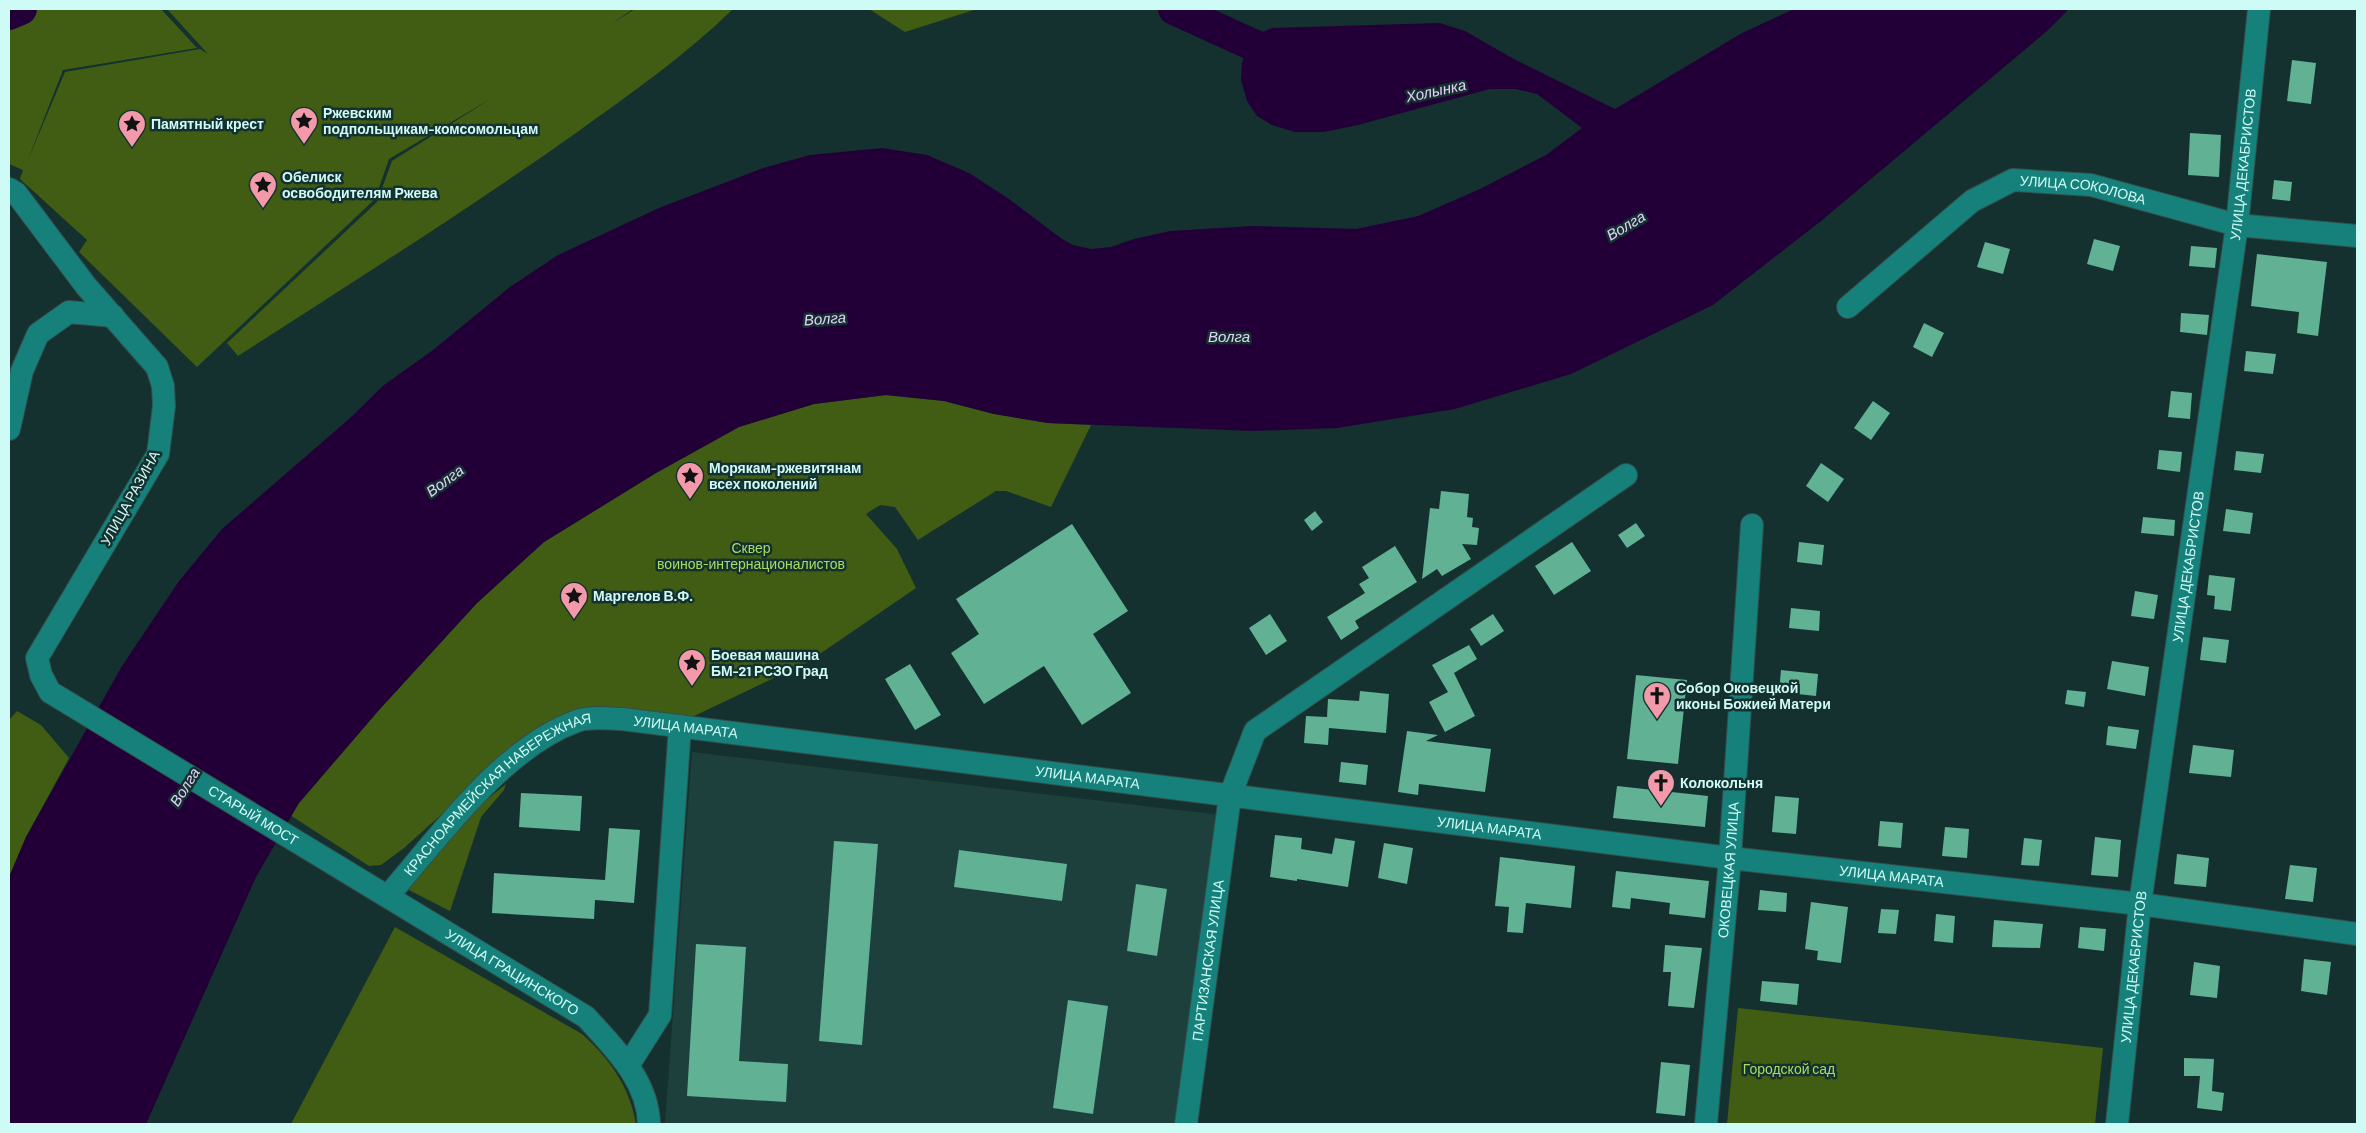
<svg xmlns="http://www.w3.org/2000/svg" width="2366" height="1133" font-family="Barlow,sans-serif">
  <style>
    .built { fill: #1e403d }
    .green { fill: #415d14 }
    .water { fill: #220037 }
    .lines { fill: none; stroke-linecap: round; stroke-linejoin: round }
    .river { stroke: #220037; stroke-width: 32 }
    .building { fill: #61b194 }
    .minor-casing { stroke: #324f4d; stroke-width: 24 }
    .minor { stroke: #16817b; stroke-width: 22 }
    .labels { text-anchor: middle; stroke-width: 5; stroke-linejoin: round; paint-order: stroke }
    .poi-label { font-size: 14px; font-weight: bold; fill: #cffbf6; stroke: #14312f; text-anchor: start }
    .street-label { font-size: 14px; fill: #cffbf6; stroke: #14312f }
    .park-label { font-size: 14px; fill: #a9dd61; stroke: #14312f }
    .water-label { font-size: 15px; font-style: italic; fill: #e7d0fd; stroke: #14312f }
  </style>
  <rect width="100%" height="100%" fill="#14312f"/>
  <path class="built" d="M 692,752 L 1220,815 L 1180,1124 L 665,1124 Z"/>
  <path class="green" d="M 9,9 L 161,9 L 197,48 L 63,70 L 27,162 L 65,72 L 200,49 L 208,54 L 167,9 L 633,9 L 611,24 L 635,9 L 733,9 C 686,55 630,94 576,133 C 466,211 351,283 238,356 L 227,343 L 377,202 L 392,161 L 492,98 L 389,159 L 375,199 L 197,367 L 79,252 L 87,240 L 20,179 L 23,170 L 9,164 Z
    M 869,9 L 977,9 L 905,32 Z
    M 886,395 L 944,401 L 994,414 L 1048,423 L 1091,425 L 1051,507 L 1006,491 L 996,491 L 918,540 L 895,507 L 880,505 L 866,514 L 897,549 L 916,588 L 808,662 L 692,717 L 530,735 L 404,848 L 381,865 L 369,866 L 290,815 L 299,803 L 379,710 L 477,603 L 544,542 L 656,473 L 739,427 L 814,404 Z
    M 17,711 L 41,725 L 69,758 L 26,837 L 9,877 L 9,720 Z
    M 506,784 L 504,790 L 481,817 L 450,911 L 407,889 L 470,813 Z
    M 395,927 L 582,1034 C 609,1058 630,1087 636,1124 L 291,1124 Z
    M 1738,1008 L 2103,1048 L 2095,1124 L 1727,1124 Z"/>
  <path class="water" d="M 1794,9 L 2069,9 L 2047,31 L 1821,221 L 1713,305 L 1571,374 L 1455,409 L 1337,428 L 1254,431 L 1048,423 L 994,414 L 944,401 L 886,395 L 814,404 L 739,427 L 656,473 L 544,542 L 477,603 L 379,710 L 299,803 L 256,877 L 146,1124 L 9,1124 L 9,877 L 26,837 L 122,666 L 179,581 L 222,529 L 349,419 L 384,385 L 433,350 L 510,287 L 558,255 L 659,208 L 763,168 L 810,155 L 882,148 L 927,155 L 969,173 L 1009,199 L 1062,239 L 1073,245 L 1091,249 L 1111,247 L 1134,239 L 1170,231 L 1253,226 L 1356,229 L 1418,216 L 1480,189 L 1546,155 L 1582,128 L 1537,94 L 1515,89 L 1490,89 L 1358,125 L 1324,132 L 1295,132 L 1272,125 L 1257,116 L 1247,101 L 1241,80 L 1242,63 L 1247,47 L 1253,36 L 1272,28 L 1440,23 L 1465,31 L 1512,58 L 1615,109 L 1742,33 Z"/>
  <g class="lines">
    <path class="river" d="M 1174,9 L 1288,61
      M 9,14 L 21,9"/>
  </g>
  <path class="building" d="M 2292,60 L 2316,63 L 2311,104 L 2287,101 Z
    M 2190,133 L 2221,135 L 2219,177 L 2188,175 Z
    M 2274,180 L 2292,182 L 2290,201 L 2272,199 Z
    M 2094,239 L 2120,246 L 2113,271 L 2087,264 Z
    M 1985,242 L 2010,249 L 2003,274 L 1977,267 Z
    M 2191,246 L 2217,248 L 2215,268 L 2189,266 Z
    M 2257,254 L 2327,262 L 2318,336 L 2297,333 L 2299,312 L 2251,306 Z
    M 2181,313 L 2209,315 L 2207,335 L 2180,332 Z
    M 1924,323 L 1944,333 L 1932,357 L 1913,347 Z
    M 2246,351 L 2276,354 L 2273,374 L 2244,371 Z
    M 2171,391 L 2192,393 L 2190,419 L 2168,417 Z
    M 1873,401 L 1890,413 L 1871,440 L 1854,428 Z
    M 2159,450 L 2182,452 L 2180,472 L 2157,469 Z
    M 2236,451 L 2264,454 L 2261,473 L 2234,470 Z
    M 1821,463 L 1844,479 L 1828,502 L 1806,486 Z
    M 1441,491 L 1469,494 L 1467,517 L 1473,518 L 1472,527 L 1479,528 L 1477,545 L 1462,544 L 1471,559 L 1442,576 L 1437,569 L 1422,579 L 1430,508 L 1439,509 Z
    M 2226,509 L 2253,513 L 2250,534 L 2223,531 Z
    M 1315,511 L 1323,522 L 1312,531 L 1304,520 Z
    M 2143,517 L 2175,520 L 2174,536 L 2141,533 Z
    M 1636,523 L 1645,536 L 1627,548 L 1618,535 Z
    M 1072,524 L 1128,611 L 1093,634 L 1131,693 L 1082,725 L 1044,666 L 984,704 L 951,653 L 979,634 L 956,599 Z
    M 1572,542 L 1591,571 L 1554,595 L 1535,566 Z
    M 1799,542 L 1824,545 L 1822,565 L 1797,562 Z
    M 1395,546 L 1417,582 L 1355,621 L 1359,628 L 1341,640 L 1327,617 L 1365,593 L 1359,584 L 1369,578 L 1362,567 Z
    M 2209,575 L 2235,578 L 2231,611 L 2214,609 L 2215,596 L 2207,595 Z
    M 2135,591 L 2158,595 L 2154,619 L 2131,616 Z
    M 1791,608 L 1820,611 L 1819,631 L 1789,628 Z
    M 1270,614 L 1287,641 L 1266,655 L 1249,628 Z
    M 1493,614 L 1504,631 L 1481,646 L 1470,629 Z
    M 2203,637 L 2229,640 L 2226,663 L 2200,660 Z
    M 1469,645 L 1477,659 L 1454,673 L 1475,716 L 1445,732 L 1429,702 L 1448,692 L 1432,665 Z
    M 2112,661 L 2149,667 L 2145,696 L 2107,689 Z
    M 910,664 L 941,715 L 915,730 L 885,679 Z
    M 1781,670 L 1818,674 L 1816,696 L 1779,692 Z
    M 1636,675 L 1687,680 L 1678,764 L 1627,759 Z
    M 2067,690 L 2086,692 L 2084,707 L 2065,704 Z
    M 1360,691 L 1389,694 L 1386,733 L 1329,728 L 1328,745 L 1304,743 L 1306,716 L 1327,717 L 1328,699 L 1359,701 Z
    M 2108,726 L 2139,730 L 2136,749 L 2106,745 Z
    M 1407,731 L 1438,735 L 1426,741 L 1491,749 L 1485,792 L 1419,784 L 1418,795 L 1398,792 Z
    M 2193,745 L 2234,750 L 2231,777 L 2189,773 Z
    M 1341,762 L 1368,765 L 1366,785 L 1339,782 Z
    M 1617,786 L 1708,796 L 1705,827 L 1613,818 Z
    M 521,793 L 582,796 L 580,831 L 519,827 Z
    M 1775,796 L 1799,798 L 1796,834 L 1772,832 Z
    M 1880,821 L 1903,823 L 1901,848 L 1878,846 Z
    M 1945,827 L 1969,829 L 1967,858 L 1942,856 Z
    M 609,828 L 640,830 L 634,903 L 595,900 L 594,919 L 492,913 L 494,873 L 605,880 Z
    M 1275,835 L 1302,838 L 1301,849 L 1332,854 L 1335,838 L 1355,841 L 1348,887 L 1297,879 L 1297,881 L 1270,877 Z
    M 2095,837 L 2121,840 L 2118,877 L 2091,875 Z
    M 2024,838 L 2042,840 L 2039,866 L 2021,865 Z
    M 834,841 L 878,844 L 862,1045 L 819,1041 Z
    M 1384,843 L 1413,848 L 1407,884 L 1378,878 Z
    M 959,850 L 1067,864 L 1062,901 L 954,887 Z
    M 2177,854 L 2209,858 L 2206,887 L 2174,884 Z
    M 1500,857 L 1575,866 L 1571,908 L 1526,903 L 1523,933 L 1507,932 L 1509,907 L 1495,906 Z
    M 2290,865 L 2317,868 L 2313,902 L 2285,899 Z
    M 1616,871 L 1709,881 L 1705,918 L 1669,914 L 1670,903 L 1631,898 L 1630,909 L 1612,907 Z
    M 1136,884 L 1167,889 L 1157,956 L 1127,951 Z
    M 1760,890 L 1787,893 L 1786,912 L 1758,910 Z
    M 1811,902 L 1848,907 L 1841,963 L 1817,960 L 1818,951 L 1805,949 Z
    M 1881,909 L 1899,910 L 1896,934 L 1878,933 Z
    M 1936,914 L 1955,916 L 1953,943 L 1934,941 Z
    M 1994,920 L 2043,924 L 2040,948 L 1992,947 Z
    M 2080,927 L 2106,929 L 2104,951 L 2078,948 Z
    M 696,944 L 746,947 L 739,1061 L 788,1064 L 786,1102 L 687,1096 Z
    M 1665,945 L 1702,948 L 1694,1008 L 1668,1006 L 1671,972 L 1663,972 Z
    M 2304,959 L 2331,962 L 2327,995 L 2301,991 Z
    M 2194,962 L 2220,966 L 2217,998 L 2190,995 Z
    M 1762,981 L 1799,984 L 1797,1005 L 1760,1001 Z
    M 1068,1000 L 1108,1006 L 1093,1114 L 1053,1108 Z
    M 2184,1058 L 2214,1059 L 2212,1091 L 2224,1093 L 2222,1111 L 2197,1108 L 2200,1076 L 2184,1076 Z
    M 1661,1062 L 1690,1065 L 1685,1116 L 1656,1113 Z"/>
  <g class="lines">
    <defs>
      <g id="minor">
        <path id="s1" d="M 9,189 L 16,193 L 86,286 L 157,367 L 163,386 L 164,406 L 158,454 L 37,658 L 41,675 L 50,692 L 586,1017 C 614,1048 648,1080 649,1124"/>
        <path id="s2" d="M 1848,307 L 1972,201 L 2013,180 L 2091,185 L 2237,225 L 2357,236"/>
        <path d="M 9,429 L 22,371 L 38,334 L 69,312 L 113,316"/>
        <path id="s3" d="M 388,896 C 439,837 502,748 577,721 C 589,716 609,719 622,719 L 1730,858 L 2140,904 L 2357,934"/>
        <path d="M 629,1064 L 660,1015 L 680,726"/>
        <path id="s4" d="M 1186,1124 L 1230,796 L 1255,731 L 1626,475"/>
        <path id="s5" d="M 1706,1124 L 1730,858 L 1752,525"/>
        <path id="s6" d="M 2117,1124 L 2140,904 L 2237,225 L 2259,9"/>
      </g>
    </defs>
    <use href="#minor" class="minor-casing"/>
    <use href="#minor" class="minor"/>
  </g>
  <defs>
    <symbol id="sight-pin" viewBox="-11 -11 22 30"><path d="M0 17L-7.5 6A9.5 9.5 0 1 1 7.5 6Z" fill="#f39aaa" stroke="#14312f"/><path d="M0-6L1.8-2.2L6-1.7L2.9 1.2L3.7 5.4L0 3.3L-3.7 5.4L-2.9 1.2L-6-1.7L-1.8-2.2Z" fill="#111"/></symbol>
    <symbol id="church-pin" viewBox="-11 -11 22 30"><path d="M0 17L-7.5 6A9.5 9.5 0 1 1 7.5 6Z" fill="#f39aaa" stroke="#14312f"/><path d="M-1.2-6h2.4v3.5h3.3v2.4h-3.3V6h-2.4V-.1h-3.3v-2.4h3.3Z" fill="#111"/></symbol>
  </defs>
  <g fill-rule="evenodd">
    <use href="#sight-pin" x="288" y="105" width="32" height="43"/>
    <use href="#sight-pin" x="116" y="108" width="32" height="43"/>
    <use href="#sight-pin" x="247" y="169" width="32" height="43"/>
    <use href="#sight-pin" x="674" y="460" width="32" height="43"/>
    <use href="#sight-pin" x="558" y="580" width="32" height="43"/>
    <use href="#sight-pin" x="676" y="647" width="32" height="43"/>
    <use href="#church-pin" x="1641" y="680" width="32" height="43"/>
    <use href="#church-pin" x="1645" y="767" width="32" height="43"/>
  </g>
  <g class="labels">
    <g class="poi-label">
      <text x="323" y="118">Ржевским<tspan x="323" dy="16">подпольщикам-комсомольцам</tspan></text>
      <text x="151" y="129">Памятный крест</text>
      <text x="282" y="182">Обелиск<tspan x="282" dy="16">освободителям Ржева</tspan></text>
      <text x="709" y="473">Морякам-ржевитянам<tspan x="709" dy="16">всех поколений</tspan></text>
      <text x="593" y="601">Маргелов В.Ф.</text>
      <text x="711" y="660">Боевая машина<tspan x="711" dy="16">БМ-21 РСЗО Град</tspan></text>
      <text x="1676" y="693">Собор Оковецкой<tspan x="1676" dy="16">иконы Божией Матери</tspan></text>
      <text x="1680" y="788">Колокольня</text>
    </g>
    <g class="street-label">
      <text dy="5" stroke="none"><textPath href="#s6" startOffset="968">УЛИЦА ДЕКАБРИСТОВ</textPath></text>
      <text dy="5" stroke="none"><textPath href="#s2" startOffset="280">УЛИЦА СОКОЛОВА</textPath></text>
      <text transform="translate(130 498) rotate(-61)" y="5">УЛИЦА РАЗИНА</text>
      <text dy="5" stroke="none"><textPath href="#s6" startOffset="562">УЛИЦА ДЕКАБРИСТОВ</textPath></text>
      <text dy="5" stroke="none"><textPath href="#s3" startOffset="370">УЛИЦА МАРАТА</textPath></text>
      <text dy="5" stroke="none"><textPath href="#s3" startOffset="775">УЛИЦА МАРАТА</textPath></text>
      <text dy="5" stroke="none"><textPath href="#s3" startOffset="152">КРАСНОАРМЕЙСКАЯ НАБЕРЕЖНАЯ</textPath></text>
      <text dy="5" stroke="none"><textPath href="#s1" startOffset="832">СТАРЫЙ МОСТ</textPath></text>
      <text dy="5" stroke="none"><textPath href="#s3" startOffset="1180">УЛИЦА МАРАТА</textPath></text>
      <text dy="5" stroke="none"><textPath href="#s5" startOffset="255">ОКОВЕЦКАЯ УЛИЦА</textPath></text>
      <text dy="5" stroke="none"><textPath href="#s3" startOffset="1585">УЛИЦА МАРАТА</textPath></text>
      <text dy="5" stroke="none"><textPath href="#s4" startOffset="165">ПАРТИЗАНСКАЯ УЛИЦА</textPath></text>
      <text dy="5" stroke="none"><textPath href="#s6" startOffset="158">УЛИЦА ДЕКАБРИСТОВ</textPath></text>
      <text dy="5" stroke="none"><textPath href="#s1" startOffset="1135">УЛИЦА ГРАЦИНСКОГО</textPath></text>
    </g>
    <g class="park-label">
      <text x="751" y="553">Сквер<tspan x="751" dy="16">воинов-интернационалистов</tspan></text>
      <text x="1789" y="1074">Городской сад</text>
    </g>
    <g class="water-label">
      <text transform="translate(1436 91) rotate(-12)" y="5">Холынка</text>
      <text transform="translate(1626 226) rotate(-31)" y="5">Волга</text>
      <text transform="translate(825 319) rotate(-4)" y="5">Волга</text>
      <text x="1229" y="342">Волга</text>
      <text transform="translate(445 481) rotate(-36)" y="5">Волга</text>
      <text transform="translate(185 787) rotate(-58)" y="5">Волга</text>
    </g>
  </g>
  <rect width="2366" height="1133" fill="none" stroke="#cffbf6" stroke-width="20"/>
</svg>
